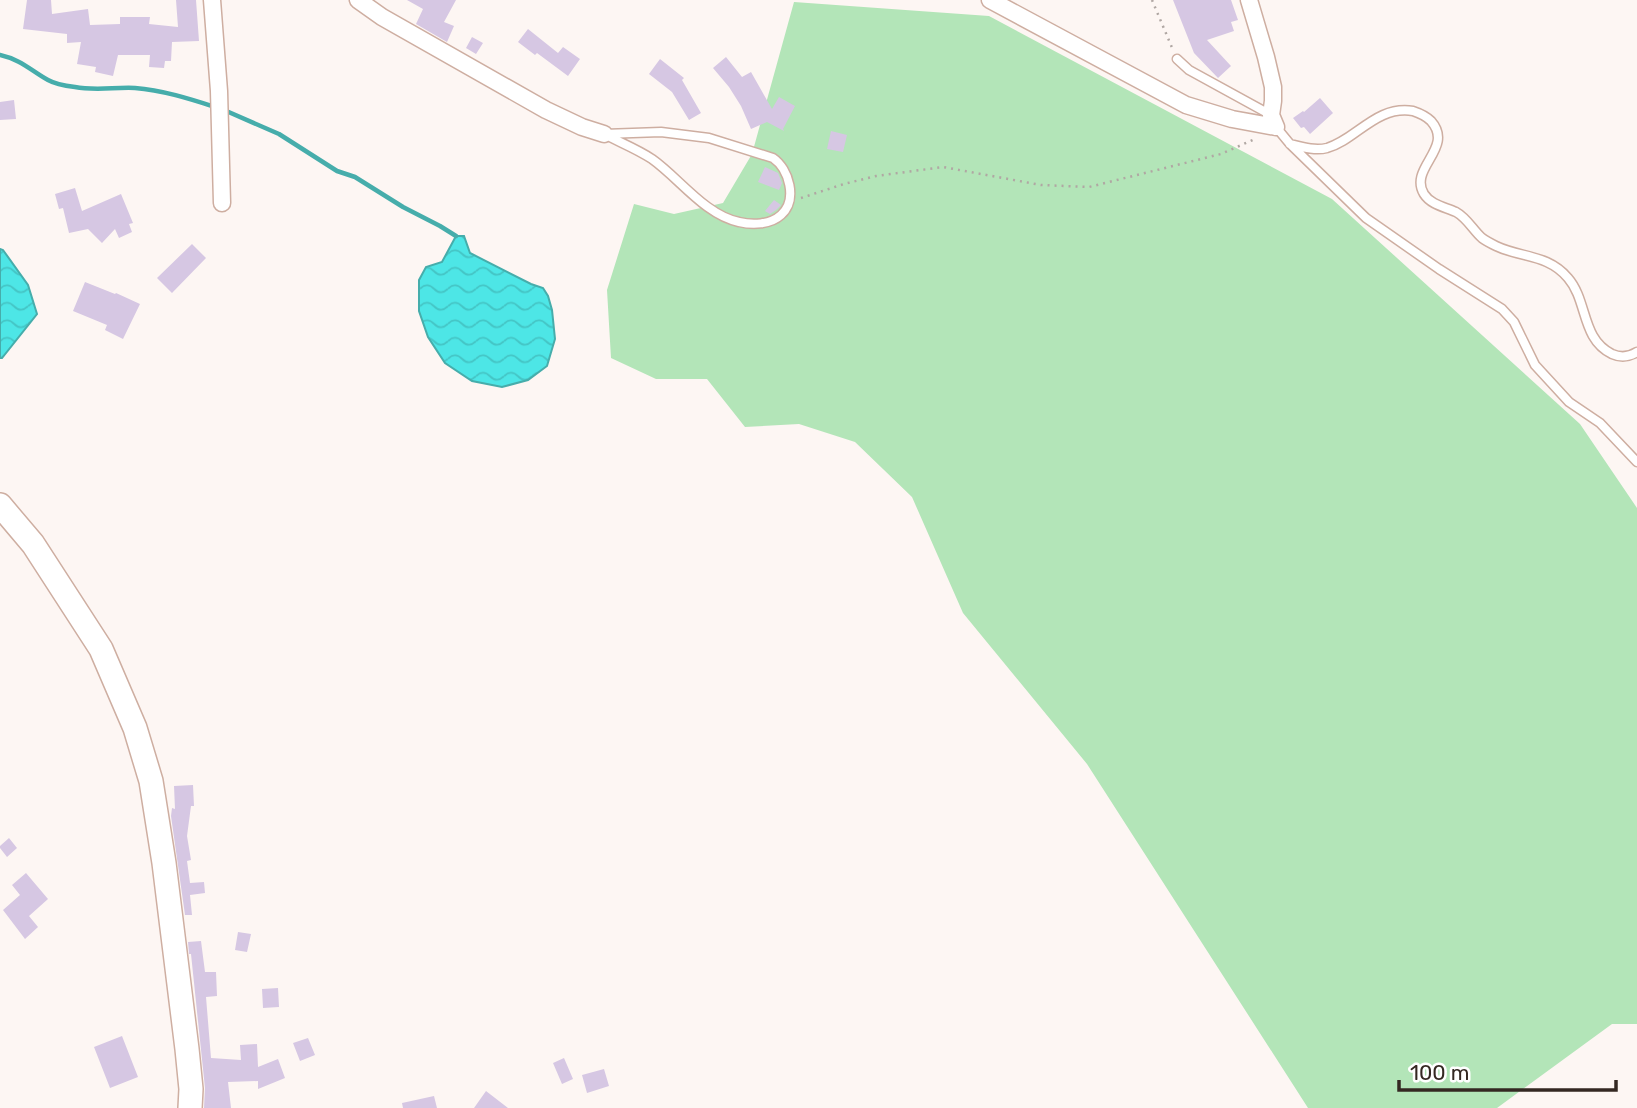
<svg xmlns="http://www.w3.org/2000/svg" width="1637" height="1108" font-family="Rubik,sans-serif">
  <style>
    .pitch { fill: #b3e5b8 }
    .water { fill: url(#water-waves); stroke: #46adab; stroke-width: 2 }
    .lines { fill: none; stroke-linecap: round; stroke-linejoin: round }
    .stream { stroke: #46adab; stroke-width: 4.5 }
    .building { fill: #d6c7e3 }
    .lane-casing { stroke: #ceaea1; stroke-width: 11 }
    .street-casing { stroke: #ceaea1; stroke-width: 19 }
    .secondary-casing { stroke: #ceaea1; stroke-width: 26 }
    .path { stroke: #b0a7a3; stroke-width: 2.5; stroke-dasharray: 2 5; stroke-linecap: butt }
    .lane { stroke: #fff; stroke-width: 8 }
    .street { stroke: #fff; stroke-width: 16 }
    .secondary { stroke: #fff; stroke-width: 23 }
  </style>
  <defs>
    <pattern id="water-waves" width="16" height="10" patternUnits="userSpaceOnUse" patternTransform="scale(1.75)"><rect width="16" height="10" fill="#4de6e6"/><path d="M0 5q4-4 8 0t8 0" fill="none" stroke="#44c5c5"/></pattern>
  </defs>
  <rect width="100%" height="100%" fill="#fdf6f3"/>
  <path class="pitch" d="M 794,2 L 989,16 L 1332,199 L 1580,424 L 1637,508 L 1637,1024 L 1612,1024 L 1497,1108 L 1308,1108 L 1087,764 L 963,613 L 912,497 L 855,442 L 799,424 L 745,427 L 707,379 L 656,379 L 611,358 L 607,290 L 634,204 L 674,214 L 723,203 L 752,154 Z"/>
  <path class="water" d="M 456,236 L 464,236 L 470,253 L 531,284 L 543,288 L 548,296 L 552,310 L 555,339 L 547,366 L 528,380 L 502,387 L 472,381 L 445,363 L 428,337 L 419,311 L 419,280 L 426,267 L 442,262 Z
    M 0,249 L 3,250 L 28,285 L 37,314 L 2,358 L 0,358 Z"/>
  <g class="lines">
    <path class="stream" d="M 0,55 C 22,60 30,70 48,80 C 55,84 67,86 75,87 C 95,91 115,87 135,88 C 162,90 190,99 215,107
      M 224,110 L 279,134 L 337,171 L 355,177 L 403,207 L 440,226 L 456,236"/>
  </g>
  <path class="building" d="M 27,0 L 51,0 L 52,14 L 88,9 L 90,25 L 120,24 L 120,17 L 150,17 L 149,24 L 178,27 L 176,0 L 196,0 L 199,41 L 172,42 L 171,61 L 165,61 L 164,68 L 149,67 L 150,55 L 118,55 L 113,76 L 95,72 L 96,67 L 77,64 L 81,42 L 67,43 L 67,34 L 23,29 Z
    M 407,0 L 456,0 L 444,22 L 454,26 L 447,42 L 416,24 L 423,9 Z
    M 1173,0 L 1231,0 L 1238,20 L 1231,22 L 1234,31 L 1207,40 L 1231,66 L 1218,78 L 1194,53 Z
    M 528,29 L 558,53 L 563,47 L 580,59 L 568,76 L 537,53 L 535,55 L 518,42 Z
    M 472,37 L 483,43 L 476,54 L 466,48 Z
    M 726,57 L 742,77 L 751,72 L 772,109 L 779,97 L 795,106 L 783,129 L 784,131 L 767,122 L 751,129 L 741,106 L 729,87 L 713,68 Z
    M 660,59 L 684,78 L 682,80 L 701,113 L 689,120 L 672,92 L 649,74 Z
    M 1320,98 L 1333,113 L 1310,134 L 1304,127 L 1301,128 L 1293,118 L 1303,111 L 1304,112 Z
    M 14,100 L 16,119 L 0,120 L 0,102 Z
    M 831,131 L 847,135 L 843,152 L 827,149 Z
    M 765,167 L 778,173 L 782,183 L 779,190 L 758,182 Z
    M 75,188 L 82,211 L 121,194 L 133,223 L 129,224 L 132,232 L 119,238 L 115,229 L 102,243 L 88,229 L 69,233 L 63,208 L 59,209 L 55,194 Z
    M 774,200 L 781,205 L 776,210 L 770,214 L 765,211 Z
    M 192,244 L 206,258 L 172,293 L 157,278 Z
    M 85,282 L 115,294 L 116,293 L 140,304 L 123,339 L 105,330 L 107,325 L 73,311 Z
    M 193,785 L 194,806 L 191,806 L 187,836 L 191,860 L 187,861 L 190,883 L 204,882 L 205,893 L 190,895 L 192,915 L 185,915 L 171,816 L 172,808 L 175,809 L 174,786 Z
    M 9,838 L 17,848 L 7,857 L 0,848 L 0,846 Z
    M 26,873 L 48,899 L 29,916 L 38,927 L 25,939 L 3,910 L 20,895 L 12,885 Z
    M 238,932 L 251,934 L 247,952 L 235,950 Z
    M 201,941 L 205,972 L 216,972 L 217,996 L 206,997 L 211,1058 L 241,1060 L 240,1045 L 257,1044 L 258,1067 L 278,1059 L 285,1078 L 258,1089 L 258,1081 L 228,1082 L 231,1108 L 204,1108 L 205,1088 L 191,954 L 189,954 L 188,942 Z
    M 278,988 L 279,1007 L 263,1008 L 262,989 Z
    M 122,1036 L 138,1077 L 110,1088 L 94,1047 Z
    M 308,1038 L 315,1055 L 300,1061 L 293,1043 Z
    M 564,1058 L 573,1079 L 562,1084 L 553,1063 Z
    M 604,1069 L 609,1086 L 587,1093 L 582,1075 Z
    M 486,1091 L 508,1108 L 474,1108 Z
    M 434,1096 L 437,1108 L 403,1108 L 402,1103 Z"/>
  <g class="lines">
    <defs>
      <path id="lane" d="M 1177,59 L 1189,70 L 1271,115
        M 1276,127 L 1290,144 L 1366,218 L 1439,269 L 1502,309 L 1514,322 L 1535,365 L 1569,402 L 1600,423 L 1637,462
        M 661,132 L 709,138 L 773,158 C 789,169 798,200 781,215 C 770,225 752,225 739,222 C 705,215 679,178 652,159 C 637,149 619,142 604,134 Z
        M 1290,144 C 1302,147 1315,151 1327,148 C 1356,140 1376,105 1413,111 C 1419,113 1426,116 1431,121 C 1455,148 1408,168 1424,194 C 1431,205 1445,207 1456,212 C 1467,218 1473,230 1482,238 C 1486,241 1492,244 1496,246 C 1521,258 1548,254 1568,278 C 1588,301 1581,339 1612,354 C 1621,358 1629,357 1637,352"/>
      <path id="street" d="M 212,0 L 219,91 L 222,203
        M 358,0 L 382,17 L 546,110 L 582,127 L 604,134
        M 990,0 L 1186,105 L 1232,119 L 1276,127
        M 1249,0 L 1266,57 L 1273,87 L 1273,101 L 1271,115 L 1276,127"/>
      <path id="secondary" d="M 0,505 L 33,544 L 101,649 L 135,728 L 151,781 L 164,863 L 187,1049 L 191,1089 L 190,1108"/>
    </defs>
    <use href="#lane" class="lane-casing"/>
    <use href="#street" class="street-casing"/>
    <use href="#secondary" class="secondary-casing"/>
    <path class="path" d="M 1152,0 L 1173,50
      M 801,198 L 844,184 L 876,176 L 943,167 L 1041,185 L 1089,187 L 1221,154 L 1255,139"/>
    <use href="#lane" class="lane"/>
    <use href="#street" class="street"/>
    <use href="#secondary" class="secondary"/>
  </g>
  <path d="M1399 1080v10h217v-10" fill="none" stroke="#342822" stroke-width="3.5"/>
  <text x="1410" y="1080" font-size="21" fill="#342822" stroke="#ffffff" stroke-width="5" paint-order="stroke">100 m</text>
</svg>
